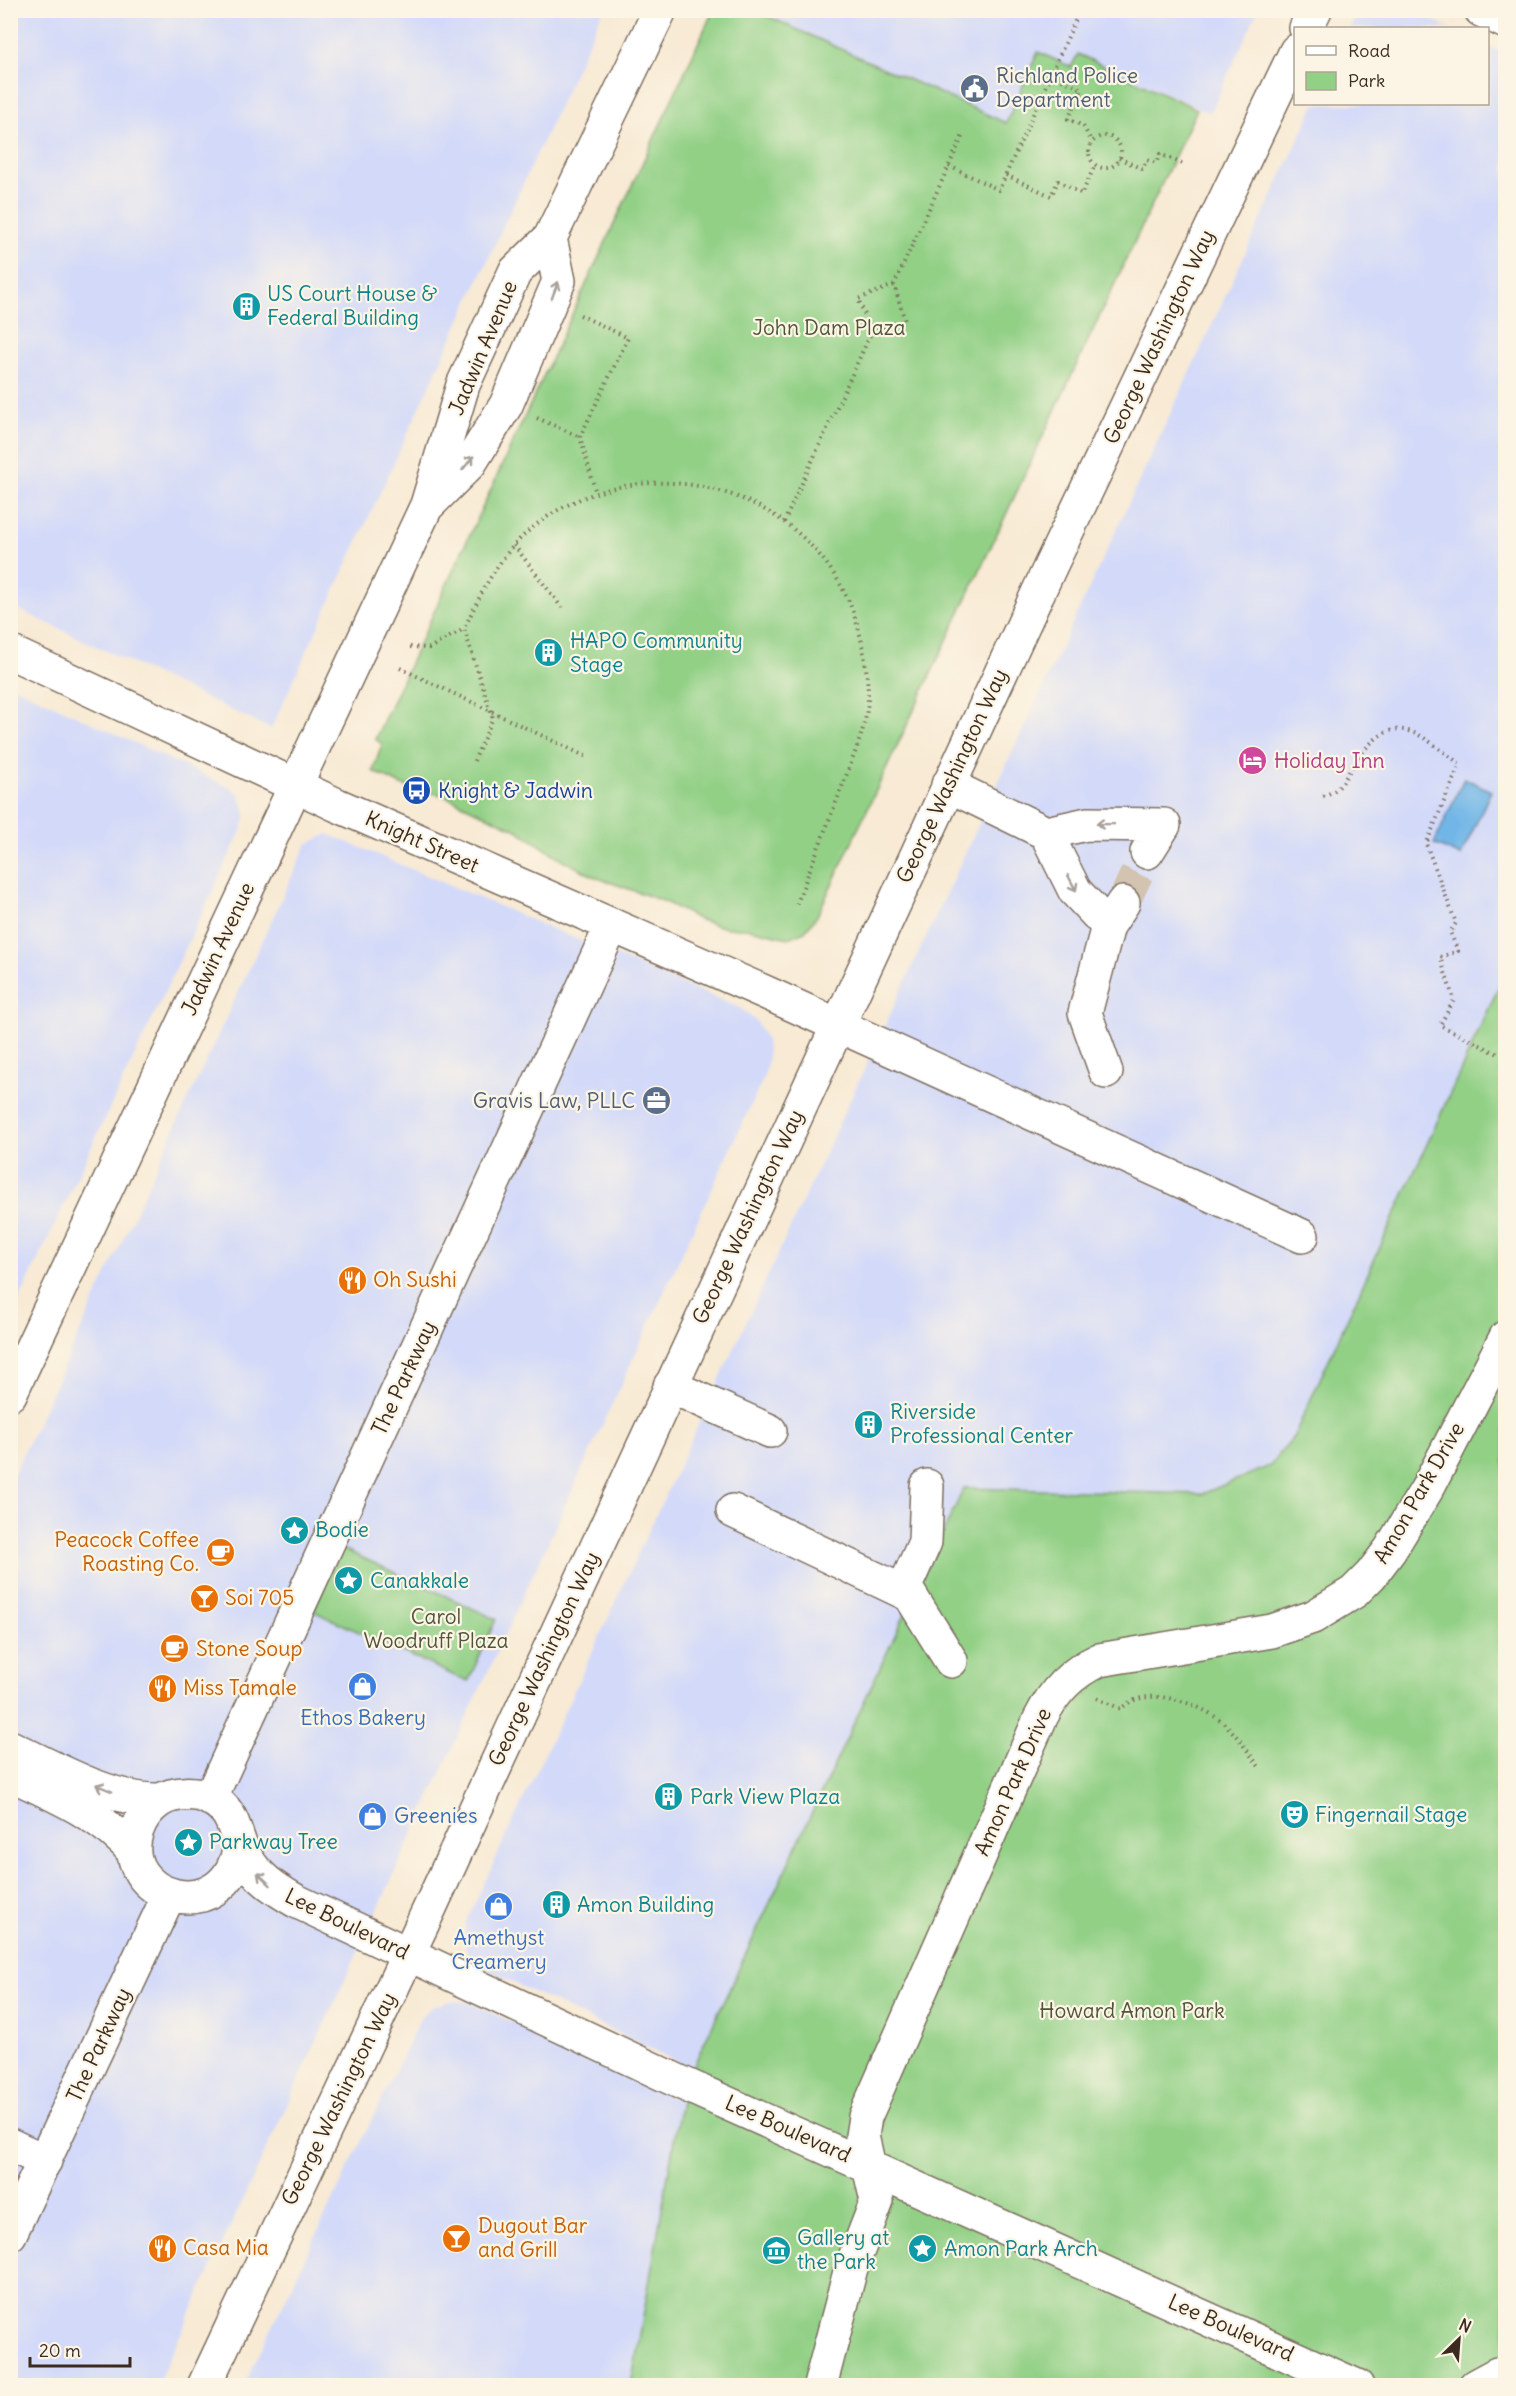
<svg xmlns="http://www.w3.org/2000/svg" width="1516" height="2396" font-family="Delius,sans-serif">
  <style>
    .built { fill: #d2d9f9 }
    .green { fill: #92d086; stroke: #667d52; stroke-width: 1.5 }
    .water { fill: #71b6e7; stroke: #567082; stroke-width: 1.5 }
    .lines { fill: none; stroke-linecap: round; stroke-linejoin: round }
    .minor-tunnel { stroke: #d2c4b0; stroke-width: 33; stroke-dasharray: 33 16; stroke-linecap: butt }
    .minor-casing { stroke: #7d6d5e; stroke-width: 36 }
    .major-casing { stroke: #7d6d5e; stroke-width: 36 }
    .path { stroke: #7d6d5e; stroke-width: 4; stroke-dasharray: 1.5 4.5; stroke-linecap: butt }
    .minor { stroke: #fff; stroke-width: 33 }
    .major { stroke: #fff; stroke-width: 33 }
    .oneway { stroke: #a79f9a }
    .labels { text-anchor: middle; stroke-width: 4.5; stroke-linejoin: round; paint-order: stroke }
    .service-label { font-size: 21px; fill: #4e5e75; stroke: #fcf5e5; text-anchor: start }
    .culture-label { font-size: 21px; fill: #0d838f; stroke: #fcf5e5; text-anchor: start }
    .park-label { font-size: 21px; fill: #515438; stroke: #fcf5e5 }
    .street-label { font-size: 21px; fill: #3b2a1e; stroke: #fcf5e5 }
    .hotel-label { font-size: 21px; fill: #b23c85; stroke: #fcf5e5; text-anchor: start }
    .transit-label { font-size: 21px; fill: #164399; stroke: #fcf5e5; text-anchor: start }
    .food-label { font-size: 21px; fill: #c56008; stroke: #fcf5e5; text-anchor: start }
    .shop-label { font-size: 21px; fill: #366cbe; stroke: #fcf5e5 }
  </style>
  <rect width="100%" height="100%" fill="#fcf5e5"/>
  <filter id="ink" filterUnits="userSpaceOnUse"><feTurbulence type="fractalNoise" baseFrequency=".0167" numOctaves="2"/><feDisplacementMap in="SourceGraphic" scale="12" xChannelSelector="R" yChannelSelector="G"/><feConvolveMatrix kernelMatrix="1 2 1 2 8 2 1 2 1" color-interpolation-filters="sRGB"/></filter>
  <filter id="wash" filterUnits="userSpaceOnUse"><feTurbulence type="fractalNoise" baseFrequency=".008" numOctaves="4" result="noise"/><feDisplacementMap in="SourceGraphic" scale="24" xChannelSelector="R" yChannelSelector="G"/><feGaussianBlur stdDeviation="1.35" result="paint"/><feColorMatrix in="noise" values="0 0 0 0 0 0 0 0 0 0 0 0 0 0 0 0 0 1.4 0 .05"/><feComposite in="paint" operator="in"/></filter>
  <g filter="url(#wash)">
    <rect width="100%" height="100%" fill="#f8ead4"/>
    <path class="built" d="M 11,10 L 603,11 L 271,729 L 11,606 Z
      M 1359,10 L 1412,11 L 1450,28 L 1350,28 Z
      M 756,11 L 1258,11 L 1210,113 L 1079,54 L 1071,67 L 1038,53 L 1006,123 Z
      M 1488,46 L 1505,54 L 1505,973 L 1294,1436 L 1270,1466 L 1202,1494 L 964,1488 L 692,2069 L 479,1966 L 468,1955 L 464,1938 L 466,1922 L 1315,104 L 1488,104 Z
      M 11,685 L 231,788 L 239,794 L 246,815 L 242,829 L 11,1317 Z
      M 328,834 L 740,1008 L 757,1022 L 766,1040 L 768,1059 L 764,1077 L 157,2385 L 11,2386 L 11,1480 L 307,844 Z
      M 451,2001 L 469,2002 L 681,2101 L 631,2385 L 244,2385 L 422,2015 L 434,2006 Z"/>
    <path class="green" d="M 713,11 L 756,11 L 1006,123 L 1038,52 L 1071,67 L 1078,54 L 1197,109 L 817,916 L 805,931 L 788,938 L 746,928 L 726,928 L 700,920 L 663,901 L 595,877 L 563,860 L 517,830 L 445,796 L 401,785 L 373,771 L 382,744 L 375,739 Z
      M 1505,973 L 1505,2385 L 631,2386 L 681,2101 L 692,2069 L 964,1488 L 1202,1494 L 1270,1466 L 1294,1436 Z
      M 341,1548 L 496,1619 L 468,1682 L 313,1611 Z"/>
    <path class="water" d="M 1464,778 L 1491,791 L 1461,856 L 1434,844 Z"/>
  </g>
  <g filter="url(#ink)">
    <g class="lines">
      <path class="minor-tunnel" d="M 1123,903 L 1147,852"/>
      <defs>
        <path id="minor" d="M 1481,10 L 1506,22
          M 10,652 L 337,805 L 769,994 L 1302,1236
          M 948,785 L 1046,833 L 1075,891 L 1108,926
          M 1046,833 L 1087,824 L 1164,825 L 1147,852
          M 1106,1072 L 1085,1013 L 1108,926 L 1123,903
          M 670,1386 L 770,1431
          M 733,1511 L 910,1595 L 951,1661
          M 903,1591 L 925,1542 L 927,1486
          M 10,1747 C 53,1767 113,1802 160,1800
          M 10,1774 C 53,1794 103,1815 134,1852
          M 210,1799 L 612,925
          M 240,1844 C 228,1932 113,1898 137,1830 C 141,1818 149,1808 159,1801 C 174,1792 196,1791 211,1799 C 236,1812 234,1835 245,1856 C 257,1877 275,1889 296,1901 L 684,2084 L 1357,2386
          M 10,2145 L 45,2161
          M 10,2234 L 169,1895
          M 820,2386 L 851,2268 L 877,2201 L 862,2136 L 865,2117 L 1040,1719 C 1054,1691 1071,1673 1099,1660 L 1272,1631 L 1313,1617 L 1354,1592 L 1371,1575 L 1390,1550 L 1427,1489 L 1506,1337
          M 1475,2386 L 1497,2374 L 1506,2374"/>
        <path id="major" d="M 1306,28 L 1315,10
          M 429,504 L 470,463 L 506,405 L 559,281 L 550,238
          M 10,1394 L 427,505 L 463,385 L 515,272 L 550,238 L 660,10
          M 204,2386 L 428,1912 L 1050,567 L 1296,51"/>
      </defs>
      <use href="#minor" class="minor-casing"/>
      <use href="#major" class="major-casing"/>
      <path class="path" d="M 1051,75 L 1082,89 L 1068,119 L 1083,126 L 1092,142
        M1089 152a16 16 0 1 1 32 0a16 16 0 1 1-32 0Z
        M 1119,158 L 1142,169 L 1147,160 L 1156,163 L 1160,154 L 1183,164
        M 949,166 L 999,190 L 1080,10
        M 1006,175 L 1051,196 L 1058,181 L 1082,194 L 1095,165
        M 580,315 L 628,338 L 580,437 L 596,493
        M 872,331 L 858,299 L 894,285
        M 537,418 L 580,437
        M 784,522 L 872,331 L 905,321 L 894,285 L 963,135
        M 514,545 L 562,608
        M 410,647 L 429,648 L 464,629
        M 400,668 L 587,757
        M 474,761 L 493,718 L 464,629 C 482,591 499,555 532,528 C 627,451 773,475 837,579 C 858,612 866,653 868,692 C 869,722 855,751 845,779 C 829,821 812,863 796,906
        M 1323,796 C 1343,789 1343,780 1354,764 C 1393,706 1417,732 1460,764 L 1426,844 L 1456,923 L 1450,932 L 1458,951 L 1440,957 L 1454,1000 L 1440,1025 L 1506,1058
        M 1097,1698 L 1121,1709 C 1144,1685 1193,1701 1217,1718 C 1235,1730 1247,1751 1260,1768"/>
      <use href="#minor" class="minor"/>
      <use href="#major" class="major"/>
    </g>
    <defs><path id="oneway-shaft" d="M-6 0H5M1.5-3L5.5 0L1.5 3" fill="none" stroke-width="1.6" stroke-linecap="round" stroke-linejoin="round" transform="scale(1.5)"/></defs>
    <g class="oneway">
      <use href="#oneway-shaft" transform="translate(555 290) rotate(-69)"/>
      <use href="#oneway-shaft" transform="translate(468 463) rotate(-51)"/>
      <use href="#oneway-shaft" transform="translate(1105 824) rotate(-179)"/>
      <use href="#oneway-shaft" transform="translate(1072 883) rotate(62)"/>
      <use href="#oneway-shaft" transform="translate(104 1788) rotate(-157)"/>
      <use href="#oneway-shaft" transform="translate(264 1879) rotate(-137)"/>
    </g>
  </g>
  <defs>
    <symbol id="civic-disc" viewBox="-11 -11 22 22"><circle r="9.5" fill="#5c6f8a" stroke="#fcf5e5"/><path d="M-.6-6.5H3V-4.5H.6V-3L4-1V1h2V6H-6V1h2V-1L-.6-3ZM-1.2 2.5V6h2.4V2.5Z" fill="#fff"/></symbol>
    <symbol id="building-disc" viewBox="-11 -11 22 22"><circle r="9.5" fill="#0f9aa8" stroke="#fcf5e5"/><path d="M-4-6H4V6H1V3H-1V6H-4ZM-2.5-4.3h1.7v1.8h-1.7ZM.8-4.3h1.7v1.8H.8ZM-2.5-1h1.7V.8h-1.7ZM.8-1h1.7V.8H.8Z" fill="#fff"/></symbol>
    <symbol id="hotel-disc" viewBox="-11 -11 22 22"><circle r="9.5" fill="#d1479c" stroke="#fcf5e5"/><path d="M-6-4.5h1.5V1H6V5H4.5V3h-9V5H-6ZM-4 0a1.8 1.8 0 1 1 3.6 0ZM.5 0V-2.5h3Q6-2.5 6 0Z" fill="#fff"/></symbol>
    <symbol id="bus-disc" viewBox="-11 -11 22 22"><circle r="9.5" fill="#1a4fb4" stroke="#fcf5e5"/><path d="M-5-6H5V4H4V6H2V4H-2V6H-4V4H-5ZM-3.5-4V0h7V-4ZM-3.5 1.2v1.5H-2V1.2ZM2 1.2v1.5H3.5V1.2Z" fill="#fff"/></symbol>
    <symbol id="office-disc" viewBox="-11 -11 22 22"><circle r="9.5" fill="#5c6f8a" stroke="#fcf5e5"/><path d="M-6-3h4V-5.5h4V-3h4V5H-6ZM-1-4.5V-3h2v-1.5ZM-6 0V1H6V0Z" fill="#fff"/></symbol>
    <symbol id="restaurant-disc" viewBox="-11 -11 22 22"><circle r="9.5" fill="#e8710a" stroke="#fcf5e5"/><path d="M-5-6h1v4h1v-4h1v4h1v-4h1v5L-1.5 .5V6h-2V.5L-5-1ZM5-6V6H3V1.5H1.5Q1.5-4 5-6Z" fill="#fff"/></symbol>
    <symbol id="sight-disc" viewBox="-11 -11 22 22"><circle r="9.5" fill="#0f9aa8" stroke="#fcf5e5"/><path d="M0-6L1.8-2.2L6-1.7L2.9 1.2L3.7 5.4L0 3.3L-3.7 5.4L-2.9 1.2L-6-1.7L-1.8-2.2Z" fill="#fff"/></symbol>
    <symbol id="cafe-disc" viewBox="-11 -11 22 22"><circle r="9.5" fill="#e8710a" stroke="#fcf5e5"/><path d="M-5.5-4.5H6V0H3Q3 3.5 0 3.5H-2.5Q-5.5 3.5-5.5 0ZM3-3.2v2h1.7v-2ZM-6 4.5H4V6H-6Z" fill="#fff"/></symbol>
    <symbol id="bar-disc" viewBox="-11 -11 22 22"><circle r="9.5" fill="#e8710a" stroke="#fcf5e5"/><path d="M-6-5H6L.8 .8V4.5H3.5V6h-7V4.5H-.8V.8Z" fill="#fff"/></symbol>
    <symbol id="shop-disc" viewBox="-11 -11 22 22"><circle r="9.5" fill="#3f7fe0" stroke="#fcf5e5"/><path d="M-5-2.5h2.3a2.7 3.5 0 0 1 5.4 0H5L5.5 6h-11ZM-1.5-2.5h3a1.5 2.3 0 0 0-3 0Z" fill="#fff"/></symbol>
    <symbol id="theatre-disc" viewBox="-11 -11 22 22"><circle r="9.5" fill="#0f9aa8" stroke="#fcf5e5"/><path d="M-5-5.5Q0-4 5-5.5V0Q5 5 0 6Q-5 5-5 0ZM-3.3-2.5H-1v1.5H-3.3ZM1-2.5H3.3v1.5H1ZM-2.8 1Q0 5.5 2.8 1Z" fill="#fff"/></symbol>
    <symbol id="museum-disc" viewBox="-11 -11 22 22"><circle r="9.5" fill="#0f9aa8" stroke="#fcf5e5"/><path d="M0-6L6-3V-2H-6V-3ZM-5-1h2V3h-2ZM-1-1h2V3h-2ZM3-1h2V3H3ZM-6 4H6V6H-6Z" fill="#fff"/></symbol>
  </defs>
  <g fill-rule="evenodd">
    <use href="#civic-disc" x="958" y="72" width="33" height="33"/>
    <use href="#building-disc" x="230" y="290" width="33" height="33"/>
    <use href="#building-disc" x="532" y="636" width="33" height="33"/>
    <use href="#hotel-disc" x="1236" y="744" width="33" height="33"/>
    <use href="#bus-disc" x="400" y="774" width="33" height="33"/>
    <use href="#office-disc" x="640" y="1084" width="33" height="33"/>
    <use href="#restaurant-disc" x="336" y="1264" width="33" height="33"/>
    <use href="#building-disc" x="852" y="1408" width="33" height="33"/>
    <use href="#sight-disc" x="278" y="1514" width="33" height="33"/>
    <use href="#cafe-disc" x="204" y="1536" width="33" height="33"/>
    <use href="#sight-disc" x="332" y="1564" width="33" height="33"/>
    <use href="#bar-disc" x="188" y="1582" width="33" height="33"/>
    <use href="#cafe-disc" x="158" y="1632" width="33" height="33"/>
    <use href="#shop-disc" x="346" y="1670" width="33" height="33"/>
    <use href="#restaurant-disc" x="146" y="1672" width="33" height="33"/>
    <use href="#building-disc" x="652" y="1780" width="33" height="33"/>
    <use href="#theatre-disc" x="1278" y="1798" width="33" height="33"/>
    <use href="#shop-disc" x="356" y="1800" width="33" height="33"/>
    <use href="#sight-disc" x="172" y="1826" width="33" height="33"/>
    <use href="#building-disc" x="540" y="1888" width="33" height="33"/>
    <use href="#shop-disc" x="482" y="1890" width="33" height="33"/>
    <use href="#bar-disc" x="440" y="2222" width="33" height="33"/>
    <use href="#restaurant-disc" x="146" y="2232" width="33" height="33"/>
    <use href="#sight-disc" x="906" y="2232" width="33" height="33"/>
    <use href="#museum-disc" x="760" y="2234" width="33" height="33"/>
  </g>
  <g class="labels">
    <g class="service-label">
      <text x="996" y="83">Richland Police<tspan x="996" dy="24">Department</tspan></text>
      <text x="635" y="1108" text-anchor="end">Gravis Law, PLLC</text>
    </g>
    <g class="culture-label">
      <text x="267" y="301">US Court House &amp;<tspan x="267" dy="24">Federal Building</tspan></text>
      <text x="570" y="648">HAPO Community<tspan x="570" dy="24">Stage</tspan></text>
      <text x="890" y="1419">Riverside<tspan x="890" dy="24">Professional Center</tspan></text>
      <text x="315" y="1537">Bodie</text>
      <text x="370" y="1588">Canakkale</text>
      <text x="690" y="1804">Park View Plaza</text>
      <text x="1315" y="1822">Fingernail Stage</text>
      <text x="209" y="1849">Parkway Tree</text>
      <text x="577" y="1912">Amon Building</text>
      <text x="797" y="2245">Gallery at<tspan x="797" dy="24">the Park</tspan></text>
      <text x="944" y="2256">Amon Park Arch</text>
    </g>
    <g class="park-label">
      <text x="829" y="335">John Dam Plaza</text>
      <text x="436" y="1624">Carol<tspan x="436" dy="24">Woodruff Plaza</tspan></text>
      <text x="1132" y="2018">Howard Amon Park</text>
    </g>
    <g class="street-label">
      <text transform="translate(1159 337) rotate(-65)" y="7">George Washington Way</text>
      <text transform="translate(483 348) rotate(-67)" y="7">Jadwin Avenue</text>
      <text transform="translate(952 776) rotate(-65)" y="7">George Washington Way</text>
      <text transform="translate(422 842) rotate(24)" y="7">Knight Street</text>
      <text transform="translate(218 949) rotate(-65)" y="7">Jadwin Avenue</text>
      <text transform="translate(748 1217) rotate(-65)" y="7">George Washington Way</text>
      <text transform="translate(404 1378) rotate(-65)" y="7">The Parkway</text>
      <text transform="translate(1419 1493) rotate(-60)" y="7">Amon Park Drive</text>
      <text transform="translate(544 1659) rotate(-65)" y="7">George Washington Way</text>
      <text transform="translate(1013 1782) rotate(-66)" y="7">Amon Park Drive</text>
      <text transform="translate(347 1924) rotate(26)" y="7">Lee Boulevard</text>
      <text transform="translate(99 2045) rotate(-65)" y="7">The Parkway</text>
      <text transform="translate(339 2099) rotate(-64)" y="7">George Washington Way</text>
      <text transform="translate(788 2129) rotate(24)" y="7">Lee Boulevard</text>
      <text transform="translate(1231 2328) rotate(24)" y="7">Lee Boulevard</text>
    </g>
    <g class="hotel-label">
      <text x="1274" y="768">Holiday Inn</text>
    </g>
    <g class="transit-label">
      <text x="438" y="798">Knight &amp; Jadwin</text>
    </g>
    <g class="food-label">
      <text x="373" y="1287">Oh Sushi</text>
      <text x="199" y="1547" text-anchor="end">Peacock Coffee<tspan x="199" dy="24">Roasting Co.</tspan></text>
      <text x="225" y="1605">Soi 705</text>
      <text x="196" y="1656">Stone Soup</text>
      <text x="183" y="1695">Miss Tamale</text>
      <text x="478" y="2233">Dugout Bar<tspan x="478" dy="24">and Grill</tspan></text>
      <text x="183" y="2255">Casa Mia</text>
    </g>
    <g class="shop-label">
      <text x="363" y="1725">Ethos Bakery</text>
      <text x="394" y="1823" text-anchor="start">Greenies</text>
      <text x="499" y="1945">Amethyst<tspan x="499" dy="24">Creamery</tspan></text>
    </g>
  </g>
  <rect width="1516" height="2396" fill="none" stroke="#fcf5e5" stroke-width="36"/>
  <rect x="1294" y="27" width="195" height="78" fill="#fcf5e5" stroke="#afa495" stroke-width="1.5"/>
  <rect x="1306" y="46" width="30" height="9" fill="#ffffff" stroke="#afa495" stroke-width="1.5"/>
  <text x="1348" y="57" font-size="18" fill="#3b2a1e">Road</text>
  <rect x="1306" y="72" width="30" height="18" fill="#92d086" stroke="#afa495" stroke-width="1.5"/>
  <text x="1348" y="87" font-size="18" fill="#3b2a1e">Park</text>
  <g transform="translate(1459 2339) rotate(25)" stroke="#fcf5e5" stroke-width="4.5" paint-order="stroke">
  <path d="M0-4.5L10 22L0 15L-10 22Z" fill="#3b2a1e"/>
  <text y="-9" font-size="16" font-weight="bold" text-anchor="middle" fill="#3b2a1e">N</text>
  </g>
  <path d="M30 2357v9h100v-9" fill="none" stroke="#3b2a1e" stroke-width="3"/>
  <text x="39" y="2357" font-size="18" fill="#3b2a1e" stroke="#fcf5e5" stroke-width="4.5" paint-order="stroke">20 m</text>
</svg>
